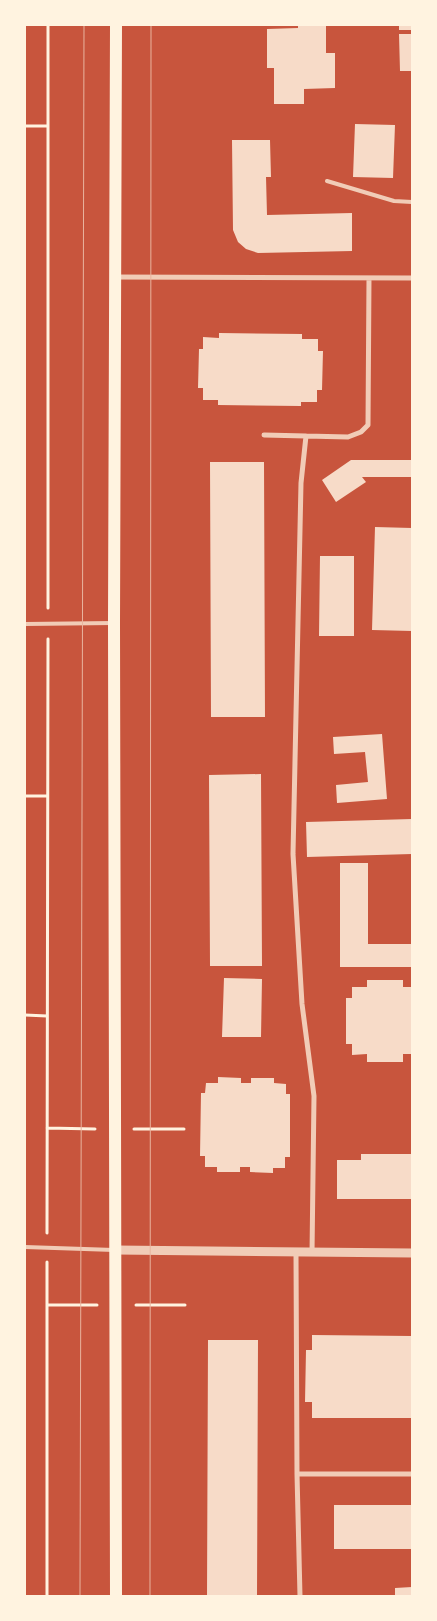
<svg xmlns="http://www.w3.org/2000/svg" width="437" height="1621" font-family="'Work Sans',sans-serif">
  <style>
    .building { fill: #f7dbc8 }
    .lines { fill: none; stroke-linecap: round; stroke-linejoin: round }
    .path { stroke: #fff3e0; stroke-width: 3 }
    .service { stroke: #f1ccb7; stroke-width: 4 }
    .minor { stroke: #f1ccb7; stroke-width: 5 }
    .tertiary { stroke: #f1ccb7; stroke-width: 9 }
    .primary { stroke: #fff3e0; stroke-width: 12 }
    .tram { stroke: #e9b49f; stroke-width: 1 }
  </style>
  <rect width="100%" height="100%" fill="#c8553d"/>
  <path class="building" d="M 298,25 L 326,25 L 326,53 L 335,53 L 335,88 L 304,89 L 304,104 L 274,104 L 274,68 L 267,68 L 267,29 L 298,28 Z
    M 399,25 L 412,25 L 412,30 L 399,30 Z
    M 399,34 L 412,34 L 412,71 L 400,71 Z
    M 355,124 L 395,125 L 393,178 L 353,177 Z
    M 232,140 L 270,140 L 271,177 L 266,177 L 267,215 L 352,213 L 352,251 L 258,253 L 246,249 L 238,242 L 233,230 Z
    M 219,333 L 302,334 L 302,339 L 318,339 L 318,351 L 323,351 L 322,390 L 317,390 L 317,402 L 301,402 L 301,406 L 218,405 L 218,400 L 203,400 L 203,388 L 198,388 L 199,349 L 203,349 L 203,337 L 219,338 Z
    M 351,460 L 412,460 L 412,477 L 362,477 L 366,482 L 336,502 L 322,480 Z
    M 210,462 L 264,462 L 265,717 L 211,717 Z
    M 375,527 L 412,528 L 412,631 L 372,630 Z
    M 320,556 L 354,556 L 354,636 L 319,636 Z
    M 382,734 L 387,799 L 337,803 L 336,785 L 368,782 L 365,752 L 334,754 L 333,737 Z
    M 261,774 L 262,966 L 210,966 L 209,775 Z
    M 412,819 L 412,854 L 307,857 L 306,822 Z
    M 340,863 L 368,863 L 368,944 L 412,944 L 412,967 L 340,967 Z
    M 224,978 L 262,979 L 261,1037 L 222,1037 Z
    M 367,980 L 403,980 L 403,987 L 412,987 L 412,1054 L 403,1054 L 403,1062 L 367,1062 L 367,1054 L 352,1055 L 352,1044 L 346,1044 L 346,998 L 352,998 L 352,987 L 367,987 Z
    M 218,1077 L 241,1078 L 241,1083 L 251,1083 L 251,1078 L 274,1078 L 274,1083 L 286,1084 L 286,1094 L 290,1094 L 290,1157 L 285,1157 L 285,1168 L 273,1168 L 273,1173 L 250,1172 L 250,1167 L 240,1167 L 240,1172 L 217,1172 L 217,1167 L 205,1167 L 205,1156 L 200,1156 L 201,1093 L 205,1093 L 206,1083 L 218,1083 Z
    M 361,1154 L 412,1154 L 412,1199 L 337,1199 L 337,1160 L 361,1160 Z
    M 312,1335 L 412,1336 L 412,1418 L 312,1418 L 312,1402 L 305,1402 L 306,1350 L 312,1350 Z
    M 208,1340 L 258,1340 L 257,1596 L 207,1596 Z
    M 334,1505 L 412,1505 L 412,1549 L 334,1549 Z
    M 412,1587 L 412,1596 L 395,1596 L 395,1588 Z"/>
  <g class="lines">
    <path class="path" d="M 25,126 L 48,126
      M 48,608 L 48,25
      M 25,796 L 47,796
      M 25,1015 L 47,1016
      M 47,1128 L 95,1129
      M 134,1129 L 184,1129
      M 47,1233 L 48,639
      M 47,1305 L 97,1305
      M 136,1305 L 185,1305
      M 47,1596 L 47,1262"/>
    <path class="service" d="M 327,181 L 394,201 L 412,202
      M 25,624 L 113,623
      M 25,1247 L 114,1250"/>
    <path class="minor" d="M 115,277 L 412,278
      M 264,435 L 348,437 L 361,432 L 368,425 L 369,278
      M 306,436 L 301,483 L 293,854 L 302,1004 L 314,1096 L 312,1253
      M 296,1253 L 297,1474 L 300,1596
      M 297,1474 L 412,1474"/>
    <path class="tertiary" d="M 116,1250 L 412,1253"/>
    <path class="primary" d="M 116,25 L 114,623 L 116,1596"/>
    <path class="tram" d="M 80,1596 L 84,25
      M 150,1596 L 151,25"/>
  </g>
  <rect width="437" height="1621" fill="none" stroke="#fff3e0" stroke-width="52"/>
</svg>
